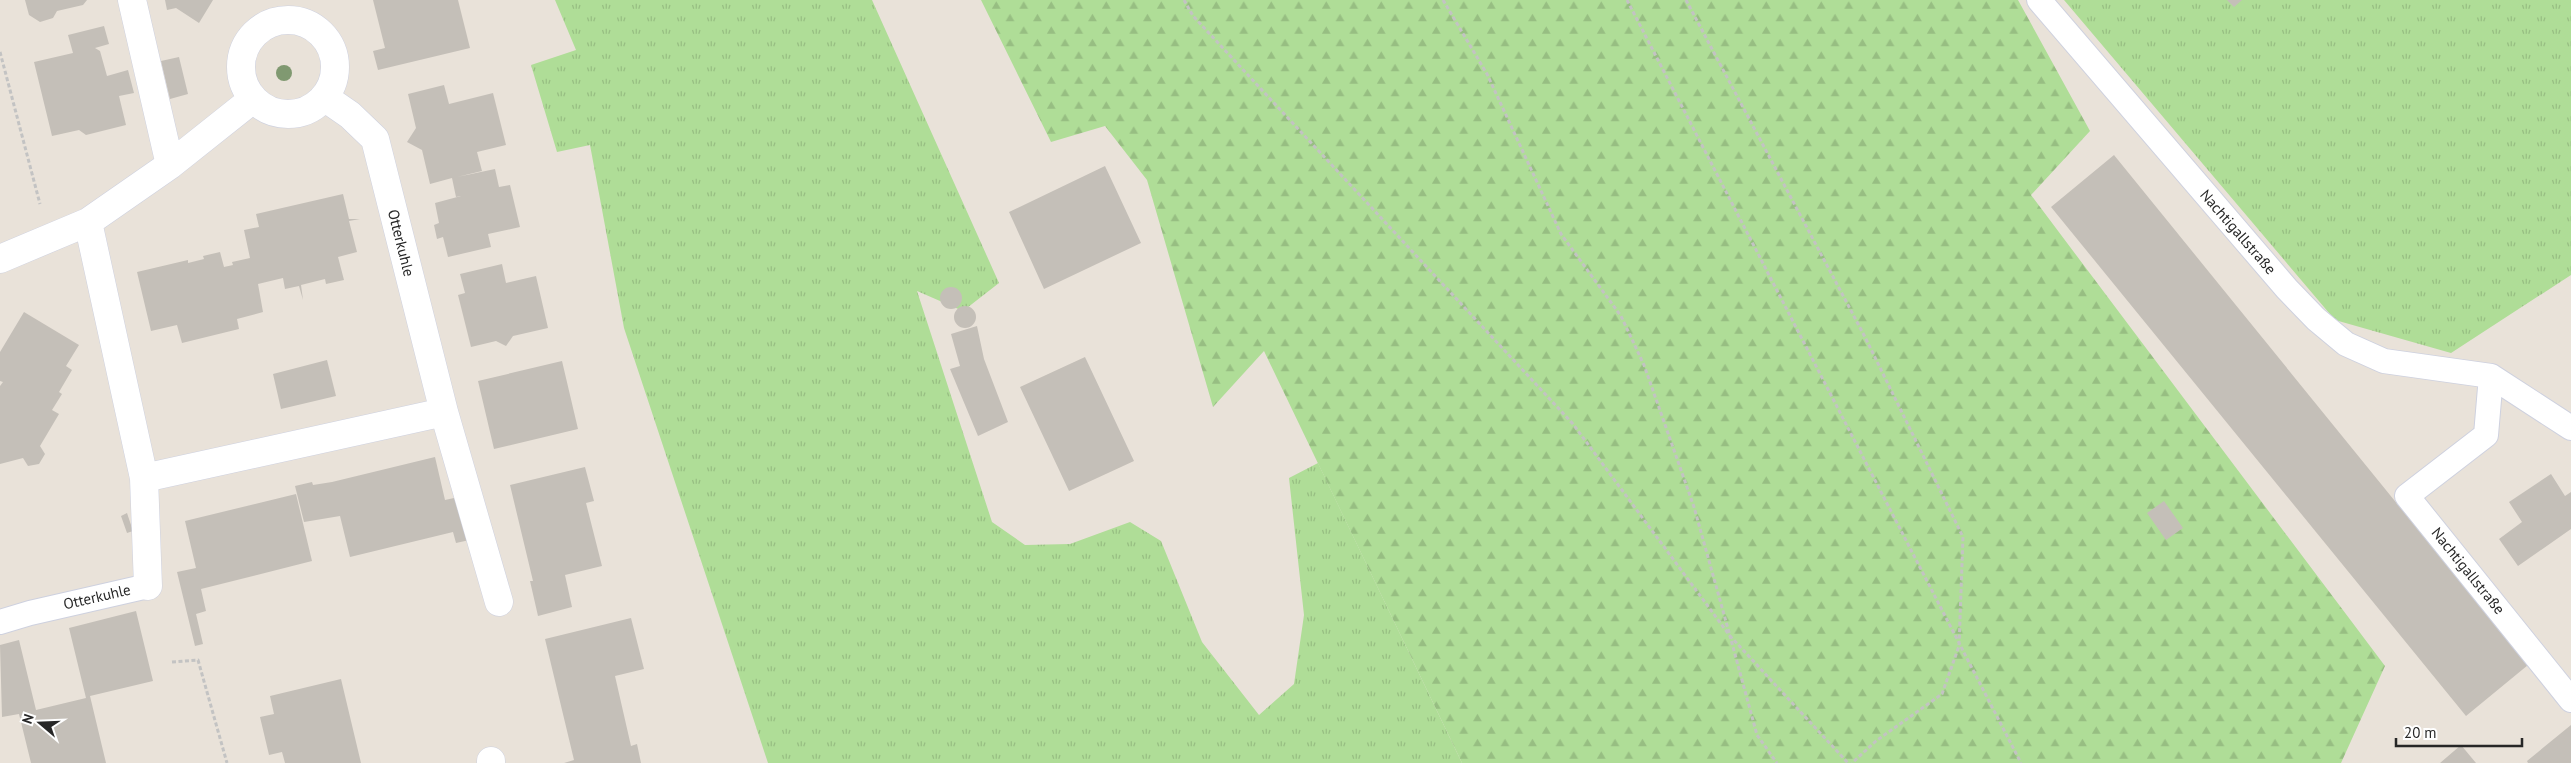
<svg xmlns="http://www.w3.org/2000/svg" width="2571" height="763" font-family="'PT Sans',sans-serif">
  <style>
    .grass { fill: url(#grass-tufts) }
    .forest { fill: url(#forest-firs) }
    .building { fill: #c4bfb8 }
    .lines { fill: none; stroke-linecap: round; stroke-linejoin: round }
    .service-casing { stroke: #ced1df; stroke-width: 26 }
    .minor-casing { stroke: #ced1df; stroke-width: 29 }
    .path { stroke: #c3c3c3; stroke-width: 3; stroke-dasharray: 4 2.5; stroke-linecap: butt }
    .service { stroke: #fff; stroke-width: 24 }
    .minor { stroke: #fff; stroke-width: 28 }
    .tree { fill: #809971 }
    .labels { text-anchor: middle; stroke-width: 4; stroke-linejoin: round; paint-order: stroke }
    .street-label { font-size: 15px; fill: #272727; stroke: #fff }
  </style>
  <defs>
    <pattern id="grass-tufts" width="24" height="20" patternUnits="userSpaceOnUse" patternTransform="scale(1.25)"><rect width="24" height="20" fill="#afdd97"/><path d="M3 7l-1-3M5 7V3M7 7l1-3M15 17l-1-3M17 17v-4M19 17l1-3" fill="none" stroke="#97be82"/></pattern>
    <pattern id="forest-firs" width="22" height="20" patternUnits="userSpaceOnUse" patternTransform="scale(1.25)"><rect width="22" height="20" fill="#afdd97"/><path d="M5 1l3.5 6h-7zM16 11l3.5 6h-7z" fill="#97be82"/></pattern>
  </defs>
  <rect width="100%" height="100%" fill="#e9e2d9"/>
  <path class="grass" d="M 555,0 L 872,0 L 999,283 L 963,311 L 917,291 L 992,522 L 1025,545 L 1070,544 L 1130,522 L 1161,541 L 1202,642 L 1259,715 L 1294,684 L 1304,615 L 1289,478 L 1318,463 L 1462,763 L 768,763 L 624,328 L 590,145 L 557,152 L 531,65 L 576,50 Z
    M 2064,0 L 2571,0 L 2571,275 L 2451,353 L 2335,320 Z"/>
  <path class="forest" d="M 981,0 L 2018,0 L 2090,131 L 2031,195 L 2385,666 L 2341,763 L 1462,763 L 1264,351 L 1213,407 L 1147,180 L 1105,126 L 1051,142 Z"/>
  <path class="building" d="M 25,0 L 87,0 L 83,5 L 57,11 L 53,18 L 40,22 L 29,15 Z
    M 165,0 L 213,0 L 199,23 L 176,8 L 167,10 Z
    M 373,0 L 458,0 L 470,48 L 378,70 L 373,51 L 385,48 Z
    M 2227,0 L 2242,0 L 2234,7 Z
    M 104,26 L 109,44 L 95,48 L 100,51 L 107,76 L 128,70 L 134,93 L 119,96 L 126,125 L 86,135 L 79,130 L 52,136 L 34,62 L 73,53 L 68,35 Z
    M 179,57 L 188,94 L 170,99 L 161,61 Z
    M 444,85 L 449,104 L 493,93 L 506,145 L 477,152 L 482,171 L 457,177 L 495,169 L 499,187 L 510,185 L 520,227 L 488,234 L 491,247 L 448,257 L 443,237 L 437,239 L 434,225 L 439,223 L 435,203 L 461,196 L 456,197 L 452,178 L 430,184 L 422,150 L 407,142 L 416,128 L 408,94 Z
    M 2114,155 L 2528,665 L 2466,716 L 2051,207 Z
    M 1105,166 L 1141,243 L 1044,289 L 1009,212 Z
    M 343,194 L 349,219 L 360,219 L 349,221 L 357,252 L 338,257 L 344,280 L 326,284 L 325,279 L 301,285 L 303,300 L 299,286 L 285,289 L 283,278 L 258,284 L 263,312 L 237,319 L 239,329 L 182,343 L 177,325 L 151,331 L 137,272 L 188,260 L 188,263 L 204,259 L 203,256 L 220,252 L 224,267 L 233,265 L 232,262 L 250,258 L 244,230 L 259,227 L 256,214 Z
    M 502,264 L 506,283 L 536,276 L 548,328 L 513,336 L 506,346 L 496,341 L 471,347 L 458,295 L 465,293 L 460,274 Z
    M940 298a11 11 0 1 1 22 0a11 11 0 1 1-22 0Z
    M954 317a11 11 0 1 1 22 0a11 11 0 1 1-22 0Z
    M 24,312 L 79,345 L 66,366 L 72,370 L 59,392 L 62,394 L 52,410 L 59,414 L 40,446 L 45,454 L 39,464 L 28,466 L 23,458 L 0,464 L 0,386 L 3,382 L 0,381 L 0,352 Z
    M 977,326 L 984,359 L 1008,422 L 978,436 L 950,369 L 960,366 L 951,334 Z
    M 1085,357 L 1134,461 L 1069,491 L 1020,387 Z
    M 327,360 L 336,396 L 281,409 L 273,374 Z
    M 562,361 L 578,429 L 494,449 L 478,381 Z
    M 435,457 L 445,500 L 463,496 L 474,539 L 456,543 L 453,532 L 350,557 L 340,516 L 304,522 L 295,486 L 312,482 L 313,485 L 332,482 Z
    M 585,467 L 594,501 L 586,503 L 602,566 L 565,575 L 572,607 L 538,616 L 530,581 L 533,581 L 510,485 Z
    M 2551,474 L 2565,496 L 2571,492 L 2571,529 L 2518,566 L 2499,539 L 2522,522 L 2509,502 Z
    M 296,494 L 312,561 L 201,589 L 206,611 L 196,614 L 203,644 L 195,646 L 177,572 L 196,568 L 185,521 Z
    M 2164,501 L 2183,528 L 2166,540 L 2147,513 Z
    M 127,513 L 133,531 L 127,533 L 121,516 Z
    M 136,611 L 153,681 L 90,696 L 106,763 L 31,763 L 19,714 L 2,717 L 0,645 L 19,640 L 36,710 L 86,698 L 69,628 Z
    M 631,618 L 644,669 L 615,676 L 631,746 L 637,744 L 641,763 L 564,763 L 574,760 L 545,639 Z
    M 341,679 L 361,763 L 285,763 L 282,752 L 269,755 L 260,717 L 274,714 L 270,696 Z
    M 2571,725 L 2571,763 L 2528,763 L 2527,761 Z
    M 2461,745 L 2476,763 L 2440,763 Z"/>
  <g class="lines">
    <defs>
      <path id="service" d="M 2039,0 L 2287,289 L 2316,319 L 2346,344 L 2384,361 L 2491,376 L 2571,428
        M 2491,376 L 2486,435 L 2407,496 L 2571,700
        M 0,622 L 30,613 L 148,586"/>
      <path id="minor" d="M 132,0 L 170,165
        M241 67a47 47 0 1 1 94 0a47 47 0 1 1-94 0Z
        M 88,222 L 144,478 L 148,586
        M 0,259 L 88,222 L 170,165 L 253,99
        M 444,412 L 499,602
        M 144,478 L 444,412 L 375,139 L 350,115 L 324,97
        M 491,761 L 491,763"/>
    </defs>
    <use href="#service" class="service-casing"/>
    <use href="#minor" class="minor-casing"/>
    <path class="path" d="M 1184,0 L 1193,16 L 1573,424 L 1730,636 L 1757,735 L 1777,763
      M 1443,0 L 1487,74 L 1561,234 L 1621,316 L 1644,365 L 1694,507 L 1730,636 L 1848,763
      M 1627,0 L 2021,763
      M 1686,0 L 1865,337 L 1963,537 L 1959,646 L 1942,694 L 1876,741 L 1852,763
      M 0,52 L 40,204
      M 172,662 L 198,660 L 227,763"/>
    <use href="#service" class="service"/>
    <use href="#minor" class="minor"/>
  </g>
  <circle class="tree" cx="284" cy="73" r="8"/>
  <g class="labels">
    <g class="street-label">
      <text transform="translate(2238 232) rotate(49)" y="5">Nachtigallstraße</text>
      <text transform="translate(401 243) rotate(76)" y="5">Otterkuhle</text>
      <text transform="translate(2468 571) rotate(51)" y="5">Nachtigallstraße</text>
      <text transform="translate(97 597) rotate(-13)" y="5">Otterkuhle</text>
    </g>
  </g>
  <g transform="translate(40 723) rotate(289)" stroke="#ffffff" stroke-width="4" paint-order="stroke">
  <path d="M0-4L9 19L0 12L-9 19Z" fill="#272727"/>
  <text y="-8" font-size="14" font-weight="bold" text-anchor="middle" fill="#272727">N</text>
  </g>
  <path d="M2396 738v8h126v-8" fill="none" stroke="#272727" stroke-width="2.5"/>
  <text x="2404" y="738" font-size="15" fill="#272727" stroke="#ffffff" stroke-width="4" paint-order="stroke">20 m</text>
</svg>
